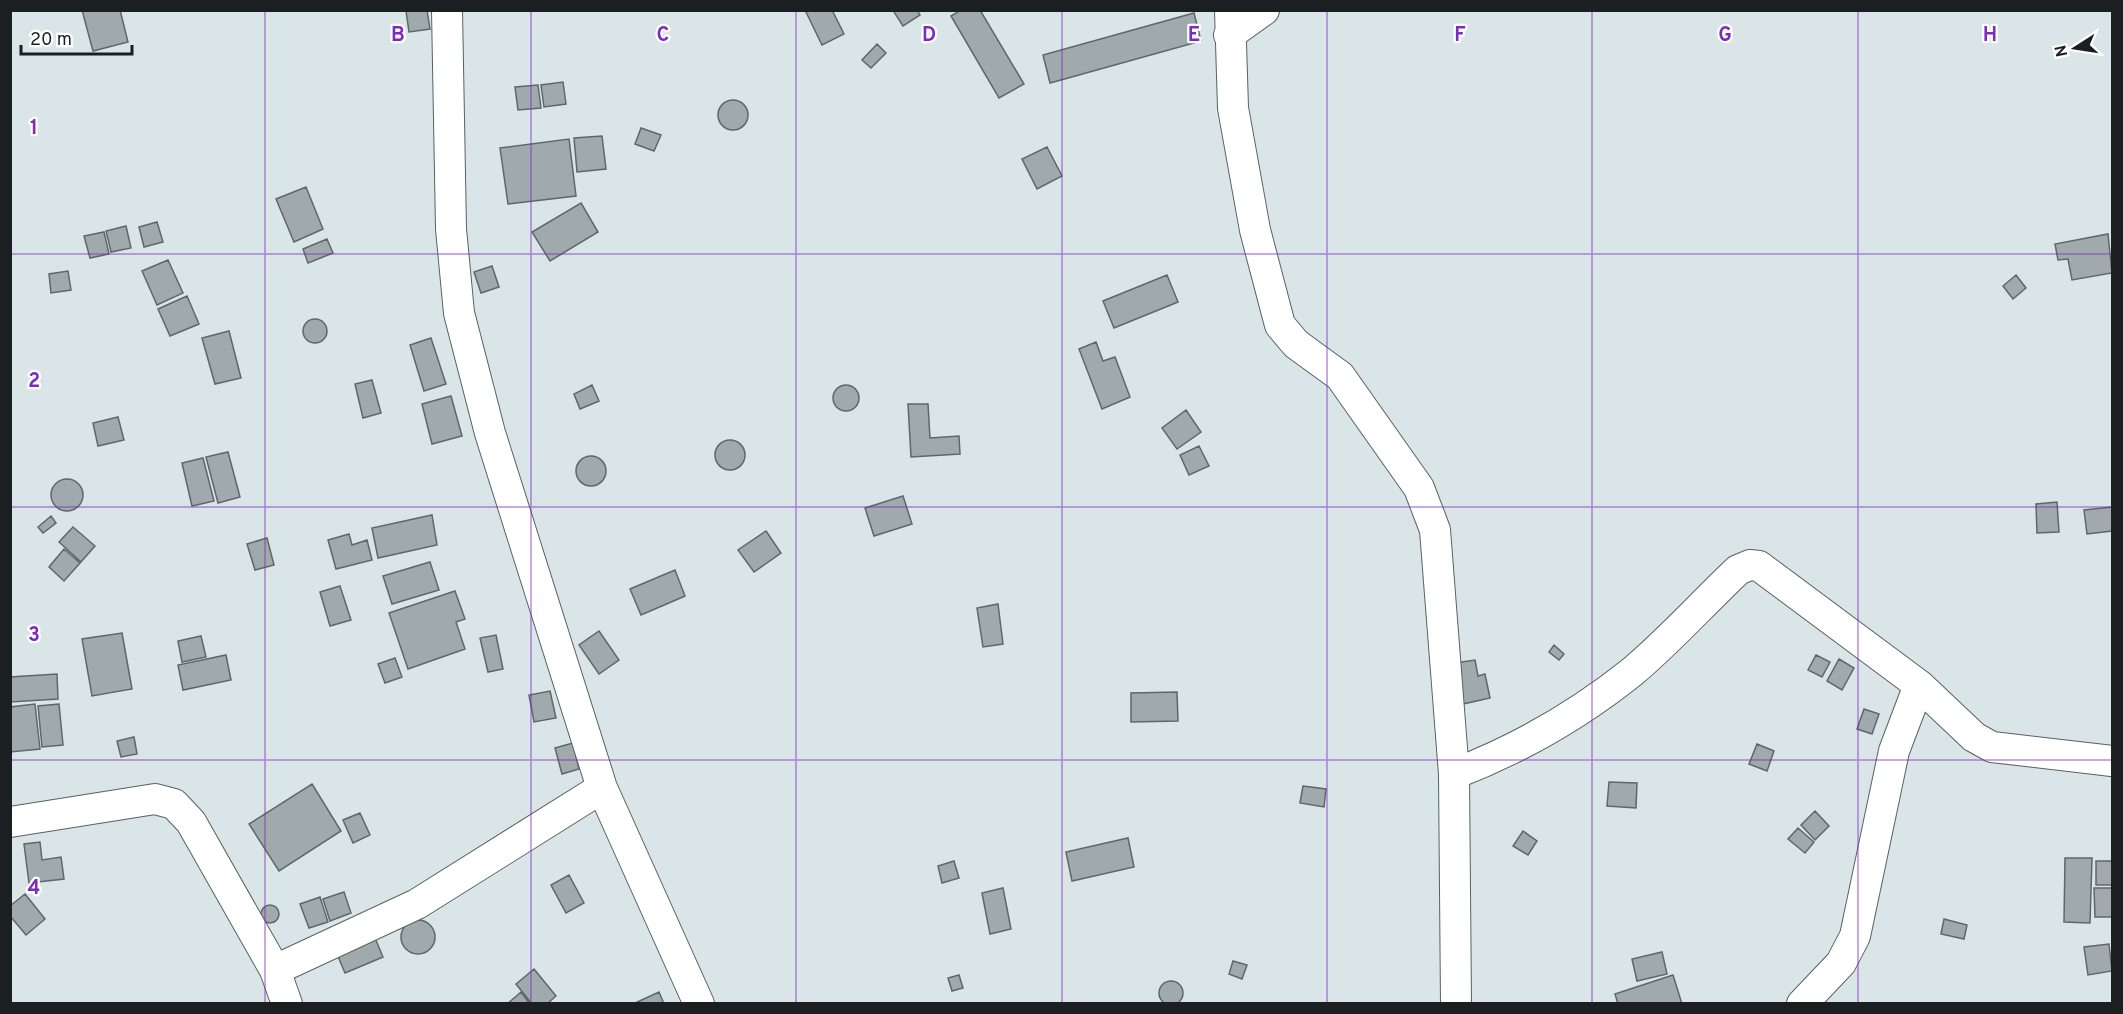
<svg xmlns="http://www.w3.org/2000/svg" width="2123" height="1014" font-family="Overpass,sans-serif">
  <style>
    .building { fill: #a0aaad; stroke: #5e676a; stroke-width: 1.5 }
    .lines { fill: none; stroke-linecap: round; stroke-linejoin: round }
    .minor-casing { stroke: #586164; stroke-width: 32 }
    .minor { stroke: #fff; stroke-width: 30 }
    .grid { fill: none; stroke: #7b2cbf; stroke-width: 1.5; stroke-opacity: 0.55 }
    .grid-label { font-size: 20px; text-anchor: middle; font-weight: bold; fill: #7b2cbf; stroke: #fff; stroke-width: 4.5; stroke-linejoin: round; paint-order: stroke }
  </style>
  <rect width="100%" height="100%" fill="#dae5e8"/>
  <path class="building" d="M 82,10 L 120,10 L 128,42 L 93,51 Z
    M 427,10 L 430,29 L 409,32 L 406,11 Z
    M 805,10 L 832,10 L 844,34 L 822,45 Z
    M 897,10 L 917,10 L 920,15 L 903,26 L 894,12 Z
    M 961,10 L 980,10 L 1024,84 L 999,98 L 951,16 Z
    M 1194,13 L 1201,41 L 1050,83 L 1043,55 Z
    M 877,44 L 886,53 L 871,68 L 862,60 Z
    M 563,82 L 566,104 L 544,107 L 541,85 Z
    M 538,85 L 541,108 L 518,110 L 515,87 Z
    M718 115a15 15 0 1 1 30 0a15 15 0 1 1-30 0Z
    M 641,128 L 661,135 L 654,151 L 635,144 Z
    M 602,136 L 606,169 L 577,172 L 574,138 Z
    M 569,139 L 576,196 L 508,204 L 500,148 Z
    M 1047,147 L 1062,176 L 1037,189 L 1022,159 Z
    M 306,187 L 323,229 L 294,242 L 276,199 Z
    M 581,203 L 598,232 L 550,261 L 532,232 Z
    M 157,222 L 163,242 L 144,247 L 139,227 Z
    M 126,226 L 131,248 L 111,252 L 106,231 Z
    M 104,232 L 109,254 L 90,258 L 84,236 Z
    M 2108,234 L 2112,273 L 2072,280 L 2068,259 L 2058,260 L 2055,244 Z
    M 327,239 L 333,253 L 308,263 L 303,249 Z
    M 168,260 L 183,293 L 157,305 L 142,271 Z
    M 492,266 L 499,287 L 481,293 L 474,272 Z
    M 68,271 L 71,290 L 51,293 L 49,274 Z
    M 1167,275 L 1178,302 L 1114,328 L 1103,301 Z
    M 2016,275 L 2026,288 L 2013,299 L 2003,286 Z
    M 187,296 L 199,324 L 170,336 L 158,309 Z
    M303 331a12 12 0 1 1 24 0a12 12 0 1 1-24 0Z
    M 229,331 L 241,378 L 215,384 L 202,338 Z
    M 431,338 L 446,384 L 424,391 L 410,345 Z
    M 1096,342 L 1103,361 L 1115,357 L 1130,397 L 1102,409 L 1079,349 Z
    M 372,380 L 381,413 L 363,418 L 355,384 Z
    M 592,385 L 599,401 L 580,409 L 574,394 Z
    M833 398a13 13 0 1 1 26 0a13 13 0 1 1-26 0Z
    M 451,396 L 462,436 L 432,444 L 422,404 Z
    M 908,404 L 928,404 L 930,438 L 959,436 L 960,454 L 911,457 Z
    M 1186,410 L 1201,432 L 1177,449 L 1162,428 Z
    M 118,417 L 124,440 L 98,446 L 93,423 Z
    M715 455a15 15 0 1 1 30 0a15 15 0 1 1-30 0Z
    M 1199,446 L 1209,466 L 1189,475 L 1180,455 Z
    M 228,452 L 240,497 L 218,503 L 206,457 Z
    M576 471a15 15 0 1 1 30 0a15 15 0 1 1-30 0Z
    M 203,458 L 214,501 L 192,506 L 182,463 Z
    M51 495a16 16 0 1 1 32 0a16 16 0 1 1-32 0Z
    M 903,496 L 912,524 L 874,536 L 865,508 Z
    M 2057,502 L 2059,532 L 2037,533 L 2036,504 Z
    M 2112,507 L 2112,531 L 2087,534 L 2084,510 Z
    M 432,515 L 437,545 L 378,558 L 372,528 Z
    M 51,516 L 56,523 L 43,533 L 38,527 Z
    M 73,527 L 95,546 L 81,562 L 59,542 Z
    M 766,531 L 781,553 L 754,572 L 738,550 Z
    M 349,534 L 352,545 L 367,540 L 372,560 L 336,569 L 328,540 Z
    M 267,538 L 274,565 L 255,570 L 247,544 Z
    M 64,549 L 80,563 L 64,581 L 49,567 Z
    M 430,562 L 439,590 L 392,604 L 383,576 Z
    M 675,570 L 685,596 L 641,615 L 630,589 Z
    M 340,586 L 351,620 L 330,626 L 320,592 Z
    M 455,591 L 465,619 L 456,622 L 465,649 L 408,669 L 389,613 Z
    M 998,604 L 1003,644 L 983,647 L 977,608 Z
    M 599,631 L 619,660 L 599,674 L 579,645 Z
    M 122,633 L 132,689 L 92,696 L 82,639 Z
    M 496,635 L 503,669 L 488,672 L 480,638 Z
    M 201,636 L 206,657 L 182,662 L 178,641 Z
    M 1554,645 L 1564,654 L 1559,660 L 1549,652 Z
    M 226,655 L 231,680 L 183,690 L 178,665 Z
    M 1816,655 L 1830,662 L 1822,677 L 1808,670 Z
    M 395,658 L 402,677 L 385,683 L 378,664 Z
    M 1839,659 L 1854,668 L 1842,690 L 1827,681 Z
    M 1475,660 L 1478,676 L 1485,674 L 1490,698 L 1463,704 L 1455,663 Z
    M 57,674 L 58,699 L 10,702 L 10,677 Z
    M 550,691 L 556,718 L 534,722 L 529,695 Z
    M 1177,692 L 1178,721 L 1131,722 L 1131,693 Z
    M 35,704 L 40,749 L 10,752 L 10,707 Z
    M 59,704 L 63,745 L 42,747 L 38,706 Z
    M 1864,709 L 1879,714 L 1872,734 L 1857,729 Z
    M 134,737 L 137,754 L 121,757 L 117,741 Z
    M 573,743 L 579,769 L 562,774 L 555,748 Z
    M 1757,744 L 1774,751 L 1767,771 L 1749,764 Z
    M 1609,782 L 1637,783 L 1636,808 L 1607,806 Z
    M 312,784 L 341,831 L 279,871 L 249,824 Z
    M 1303,786 L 1326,789 L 1324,807 L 1300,803 Z
    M 1815,811 L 1829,826 L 1815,840 L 1801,825 Z
    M 360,813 L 370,835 L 353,843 L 343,820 Z
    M 1798,828 L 1814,842 L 1805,853 L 1788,839 Z
    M 1523,831 L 1537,841 L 1528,855 L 1513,846 Z
    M 1128,838 L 1134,867 L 1072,881 L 1066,852 Z
    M 40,842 L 42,860 L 61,857 L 64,879 L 29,883 L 24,844 Z
    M 2065,858 L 2092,858 L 2090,923 L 2064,922 Z
    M 954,861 L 959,878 L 942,883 L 938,866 Z
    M 2096,861 L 2112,861 L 2112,885 L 2096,885 Z
    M 569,875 L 584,903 L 566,913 L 551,885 Z
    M 1003,888 L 1011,929 L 990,934 L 982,893 Z
    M 2094,888 L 2112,888 L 2112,917 L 2095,917 Z
    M 344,892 L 351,913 L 330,921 L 323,899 Z
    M 25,894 L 45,919 L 26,935 L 10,916 L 10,906 Z
    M 320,897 L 328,922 L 309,928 L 300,904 Z
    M261 914a9 9 0 1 1 18 0a9 9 0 1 1-18 0Z
    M 1944,919 L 1967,925 L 1964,939 L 1941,934 Z
    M401 937a17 17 0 1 1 34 0a17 17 0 1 1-34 0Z
    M 375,938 L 383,957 L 345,973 L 337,954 Z
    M 2109,944 L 2112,971 L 2088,975 L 2084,947 Z
    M 1662,952 L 1667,974 L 1637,981 L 1632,959 Z
    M 1233,961 L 1247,965 L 1242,979 L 1229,974 Z
    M 534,969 L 556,996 L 547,1004 L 532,1004 L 516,984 Z
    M 959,975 L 963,988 L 952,991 L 948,978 Z
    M 1673,975 L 1682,1004 L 1618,1004 L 1615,994 Z
    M1159 993a12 12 0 1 1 24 0a12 12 0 1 1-24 0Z
    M 521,992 L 530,1004 L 507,1004 Z
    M 659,992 L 664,1004 L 636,1004 L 635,1003 Z"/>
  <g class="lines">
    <defs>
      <path id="minor" d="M 447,10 L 451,229 L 459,313 L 490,433 L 602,788 L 699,1004
        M 1230,10 L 1233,108 L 1255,230 L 1280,325 L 1296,344 L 1340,376 L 1419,488 L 1435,530 L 1454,774 L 1456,1004
        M 1229,35 L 1264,10
        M 1454,774 C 1519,749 1577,716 1632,672 C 1669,641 1703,603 1738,570 L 1750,565 L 1759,566 L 1919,685 L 1974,737 L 1992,747 L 2112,761
        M 10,822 L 155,799 L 174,804 L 191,822 L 275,970 L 287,1004
        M 275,970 L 417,904 L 602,788
        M 1802,1004 L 1841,963 L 1855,936 L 1894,751 L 1919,685"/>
    </defs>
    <use href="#minor" class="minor-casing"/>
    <use href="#minor" class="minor"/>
  </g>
  <path class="grid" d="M 265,10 L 265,1004M 531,10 L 531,1004M 796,10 L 796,1004M 1062,10 L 1062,1004M 1327,10 L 1327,1004M 1592,10 L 1592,1004M 1858,10 L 1858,1004M 10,254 L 2112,254M 10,507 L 2112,507M 10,760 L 2112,760"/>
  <g class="grid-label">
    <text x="398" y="41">B</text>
    <text x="663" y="41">C</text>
    <text x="929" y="41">D</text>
    <text x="1194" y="41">E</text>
    <text x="1460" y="41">F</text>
    <text x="1725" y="41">G</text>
    <text x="1990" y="41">H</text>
    <text x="34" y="134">1</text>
    <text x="34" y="387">2</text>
    <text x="34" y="641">3</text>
    <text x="34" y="894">4</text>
  </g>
  <rect width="2123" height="1014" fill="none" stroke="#1c1f21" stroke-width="24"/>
  <g transform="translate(2075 48) rotate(258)" stroke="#ffffff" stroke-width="4.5" paint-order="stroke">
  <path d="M0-4.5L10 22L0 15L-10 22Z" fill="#1c1f21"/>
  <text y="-9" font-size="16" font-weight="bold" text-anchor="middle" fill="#1c1f21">N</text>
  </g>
  <path d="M21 45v9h111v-9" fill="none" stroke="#1c1f21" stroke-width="3"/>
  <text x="30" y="45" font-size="18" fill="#1c1f21" stroke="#ffffff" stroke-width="4.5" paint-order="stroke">20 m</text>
</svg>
